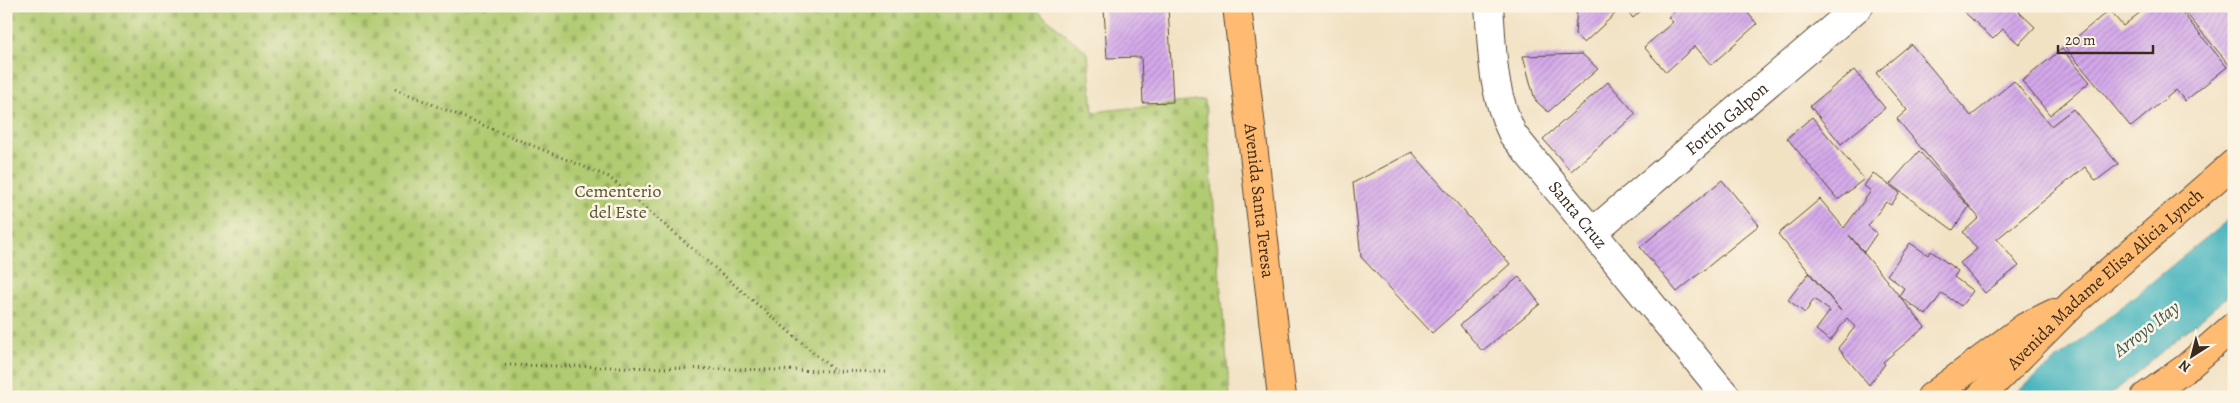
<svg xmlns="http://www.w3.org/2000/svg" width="2240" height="403" font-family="Alegreya,serif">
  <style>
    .cemetery { fill: url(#cemetery-stones); stroke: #767a48 }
    .water { fill: #45b4be; stroke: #406f6e }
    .building { fill: url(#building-hatch) }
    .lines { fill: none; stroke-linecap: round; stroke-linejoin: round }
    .minor-casing { stroke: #564637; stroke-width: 30 }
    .primary-casing { stroke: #564637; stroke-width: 30 }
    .trunk-casing { stroke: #564637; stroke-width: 30 }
    .path { stroke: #564637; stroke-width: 3; stroke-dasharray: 1 4; stroke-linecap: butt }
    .minor { stroke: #fff; stroke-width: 28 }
    .primary { stroke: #febb71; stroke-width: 28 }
    .trunk { stroke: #febb71; stroke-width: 28 }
    .labels { text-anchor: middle; stroke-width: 5; stroke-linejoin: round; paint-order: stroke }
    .street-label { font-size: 18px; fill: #3b2a1e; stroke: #fcf5e5 }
    .park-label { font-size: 18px; fill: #585233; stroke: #fcf5e5 }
    .water-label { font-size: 19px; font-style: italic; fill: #3e5a56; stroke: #fcf5e5 }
  </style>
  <defs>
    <pattern id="cemetery-stones" width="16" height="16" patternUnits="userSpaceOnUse" patternTransform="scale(1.25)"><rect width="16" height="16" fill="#b0cb71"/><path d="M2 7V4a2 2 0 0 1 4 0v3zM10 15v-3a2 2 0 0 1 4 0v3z" fill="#98ae61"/></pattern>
    <pattern id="building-hatch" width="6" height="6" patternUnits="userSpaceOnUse" patternTransform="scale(1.25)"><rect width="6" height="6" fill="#d4a9eb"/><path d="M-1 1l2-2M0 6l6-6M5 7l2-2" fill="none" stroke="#ad8abe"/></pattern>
  </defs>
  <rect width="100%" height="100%" fill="#fcf5e5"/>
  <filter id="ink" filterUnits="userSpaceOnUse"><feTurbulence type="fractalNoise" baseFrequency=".02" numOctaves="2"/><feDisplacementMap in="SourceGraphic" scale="10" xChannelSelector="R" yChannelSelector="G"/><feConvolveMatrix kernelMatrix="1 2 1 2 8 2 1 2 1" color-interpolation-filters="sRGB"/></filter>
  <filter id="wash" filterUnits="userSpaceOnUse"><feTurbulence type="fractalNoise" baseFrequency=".0096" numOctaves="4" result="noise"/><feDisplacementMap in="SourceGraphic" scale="20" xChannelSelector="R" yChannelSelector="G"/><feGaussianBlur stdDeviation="1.12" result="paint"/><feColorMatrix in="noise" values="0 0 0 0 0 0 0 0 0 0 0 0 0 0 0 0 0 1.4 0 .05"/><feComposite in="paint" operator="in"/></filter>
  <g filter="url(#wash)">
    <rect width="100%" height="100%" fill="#f2e2c4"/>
    <path class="cemetery" d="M 6,6 L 1032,6 L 1088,53 L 1093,112 L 1205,100 L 1230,397 L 6,397 Z"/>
    <path class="water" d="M 2234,215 L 2234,291 L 2108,397 L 2011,397 Z"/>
    <g id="blocks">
      <path class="building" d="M 1168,6 L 1173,102 L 1143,103 L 1141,57 L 1107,58 L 1104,9 Z
        M 1577,6 L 1608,6 L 1616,13 L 1584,43 L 1575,35 Z
        M 1623,6 L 1646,6 L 1633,18 Z
        M 1671,6 L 1742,6 L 1757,24 L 1711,65 L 1695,46 L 1666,72 L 1644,47 L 1673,22 L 1668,17 L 1675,11 Z
        M 1958,6 L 2024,6 L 2019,12 L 2035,27 L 2019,44 L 2003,29 L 1993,39 Z
        M 2148,6 L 2177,6 L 2227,67 L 2185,101 L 2176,90 L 2131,127 L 2065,47 L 2109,10 L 2123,26 Z
        M 2180,6 L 2234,6 L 2234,67 L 2232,68 Z
        M 1911,44 L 1971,116 L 2014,81 L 2051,126 L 2073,109 L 2118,164 L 2096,181 L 2085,167 L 1997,239 L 2019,266 L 1985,293 L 1960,263 L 1977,249 L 1963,232 L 1979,218 L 1897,119 L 1907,110 L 1876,73 Z
        M 2062,49 L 2090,82 L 2050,115 L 2022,81 Z
        M 1582,54 L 1598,69 L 1548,112 L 1535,100 L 1523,56 Z
        M 1854,70 L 1885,108 L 1841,144 L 1810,106 Z
        M 1608,82 L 1636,114 L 1571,171 L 1543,139 Z
        M 1812,117 L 1864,179 L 1838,200 L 1787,138 Z
        M 1919,151 L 1969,207 L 1953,230 L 1890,184 Z
        M 1412,152 L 1510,264 L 1432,333 L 1361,257 L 1353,183 Z
        M 1873,173 L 1900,193 L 1891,205 L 1886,202 L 1868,226 L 1877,233 L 1864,252 L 1849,235 L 1925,327 L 1883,362 L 1885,364 L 1869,385 L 1838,348 L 1855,327 L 1847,318 L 1830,341 L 1816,330 L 1830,311 L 1814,299 L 1805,313 L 1788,300 L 1809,273 L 1841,311 L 1778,234 L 1820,199 L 1844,228 L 1871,191 L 1864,186 Z
        M 1722,180 L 1759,225 L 1677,292 L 1640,247 Z
        M 1910,243 L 1928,255 L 1931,251 L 1958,271 L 1954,277 L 1973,291 L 1961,306 L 1942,293 L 1926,315 L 1899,296 L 1904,288 L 1887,275 Z
        M 1519,277 L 1540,304 L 1482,351 L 1460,325 Z"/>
    </g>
  </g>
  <g filter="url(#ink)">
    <use href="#blocks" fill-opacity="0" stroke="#564637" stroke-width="1"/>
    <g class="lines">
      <defs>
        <g id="minor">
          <path id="s1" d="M 1489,6 C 1493,55 1491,89 1513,135 L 1727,397"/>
          <path id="s2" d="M 1594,231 L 1859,6"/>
        </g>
        <g id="primary">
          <path id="s3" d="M 1237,6 L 1282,397"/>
        </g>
        <g id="trunk">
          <path d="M 1931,397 L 2025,327 L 2054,313"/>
          <path id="s4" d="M 1980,397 L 2073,303 L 2234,163"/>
          <path d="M 2145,397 L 2186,368 L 2234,326"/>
        </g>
      </defs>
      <use href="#minor" class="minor-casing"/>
      <use href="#primary" class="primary-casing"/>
      <use href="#trunk" class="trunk-casing"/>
      <path class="path" d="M 395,89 L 609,177 L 836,372
        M 505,365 L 887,372"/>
      <use href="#minor" class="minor"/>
      <use href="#primary" class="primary"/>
      <use href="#trunk" class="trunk"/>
    </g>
  </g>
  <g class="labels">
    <g class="street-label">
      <text dy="6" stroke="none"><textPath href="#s2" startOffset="174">Fortín Galpon</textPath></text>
      <text dy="6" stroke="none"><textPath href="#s3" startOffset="196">Avenida Santa Teresa</textPath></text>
      <text dy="6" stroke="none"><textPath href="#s1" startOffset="235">Santa Cruz</textPath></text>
      <text dy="6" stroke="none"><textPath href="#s4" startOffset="172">Avenida Madame Elisa Alicia Lynch</textPath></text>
    </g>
    <g class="park-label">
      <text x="618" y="197">Cementerio<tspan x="618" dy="21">del Este</tspan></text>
    </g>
    <g class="water-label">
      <text transform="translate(2146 328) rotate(-38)" y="7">Arroyo Itay</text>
    </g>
  </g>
  <rect width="2240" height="403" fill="none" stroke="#fcf5e5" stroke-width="25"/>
  <g transform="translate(2192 356) rotate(216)" stroke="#fcf5e5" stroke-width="4" paint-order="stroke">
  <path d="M0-4L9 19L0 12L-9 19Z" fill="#3b2a1e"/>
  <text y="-8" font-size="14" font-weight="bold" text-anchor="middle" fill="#3b2a1e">N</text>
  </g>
  <path d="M2058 45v8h95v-8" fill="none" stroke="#3b2a1e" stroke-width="2.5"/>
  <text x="2065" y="45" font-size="15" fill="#3b2a1e" stroke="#fcf5e5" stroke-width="4" paint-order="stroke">20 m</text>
</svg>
